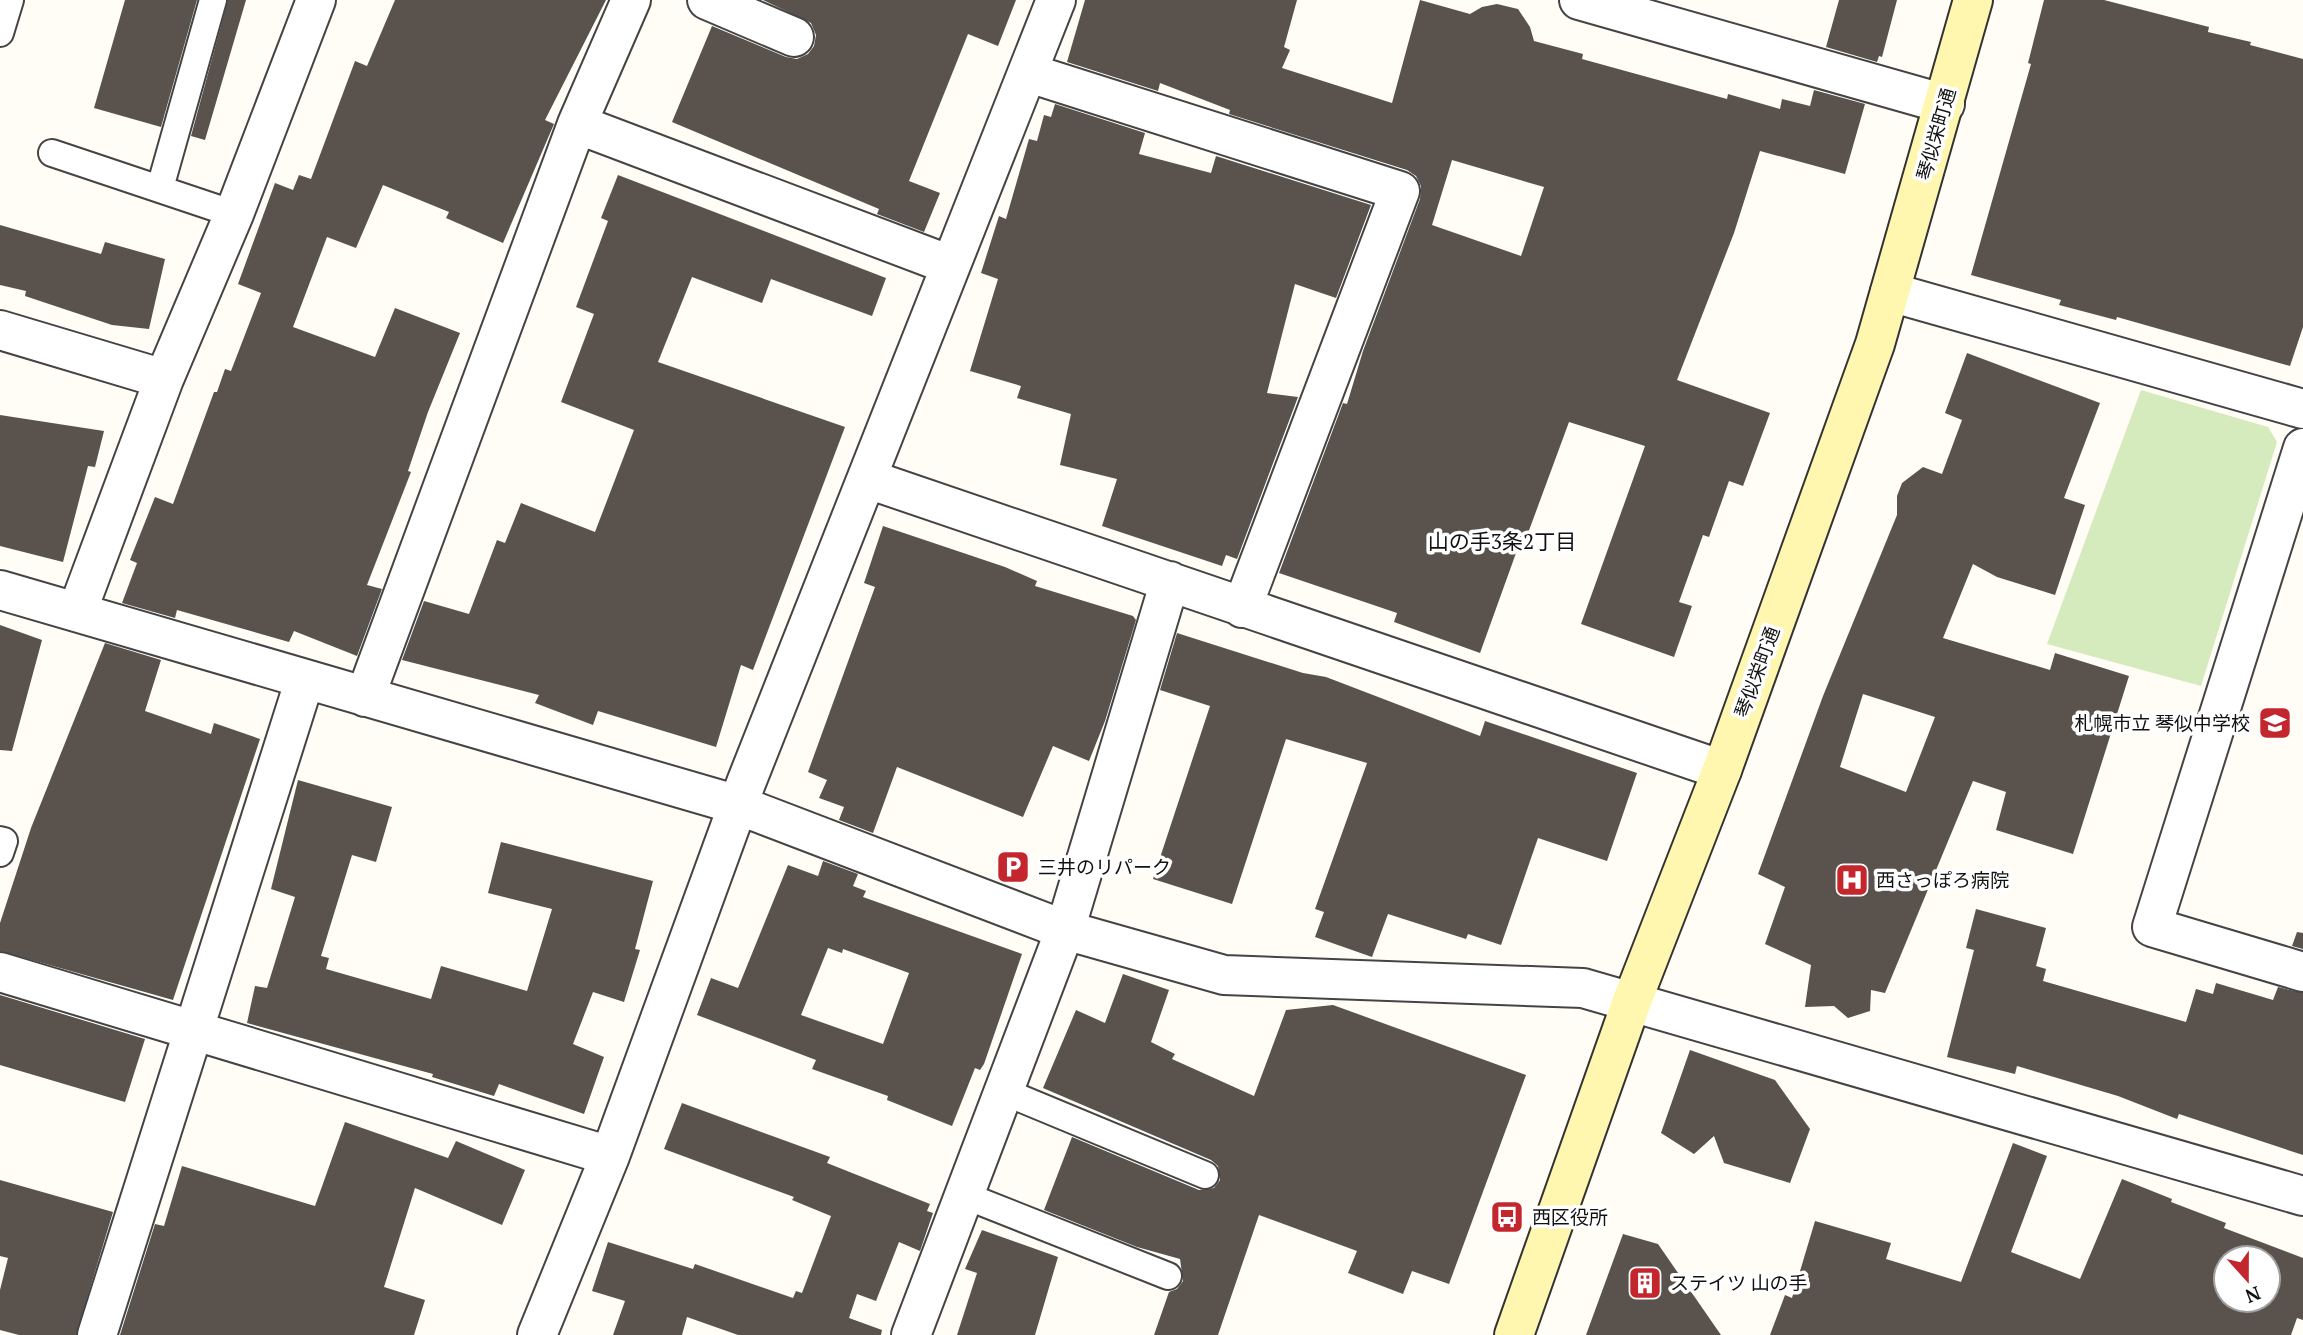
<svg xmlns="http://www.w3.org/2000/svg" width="2303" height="1335" font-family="'PT Serif','Noto Sans JP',serif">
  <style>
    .green { fill: #d5ebbd }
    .building { fill: #5a524d; fill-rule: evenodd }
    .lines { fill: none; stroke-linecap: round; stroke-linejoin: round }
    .lane-casing { stroke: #444; stroke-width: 30 }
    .street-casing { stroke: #444; stroke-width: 42 }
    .secondary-casing { stroke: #333; stroke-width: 42 }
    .lane { stroke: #fff; stroke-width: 26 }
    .street { stroke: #fff; stroke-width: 38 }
    .secondary { stroke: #fff6b0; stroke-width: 38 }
    .labels { text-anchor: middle; stroke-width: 7; stroke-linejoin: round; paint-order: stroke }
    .street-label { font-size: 19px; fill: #111; stroke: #fff }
    .poi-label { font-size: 19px; fill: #111; stroke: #fff; text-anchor: start }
    .neighbourhood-label { font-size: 21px; fill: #111; stroke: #fff }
  </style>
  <rect width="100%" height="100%" fill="#fffdf5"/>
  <path class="green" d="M 2141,390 L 2268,427 L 2277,442 L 2201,686 L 2047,644 Z"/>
  <path class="building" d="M 125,0 L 197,0 L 161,127 L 94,108 Z
    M 228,0 L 246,0 L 205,140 L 191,136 Z
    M 395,0 L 606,0 L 545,120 L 554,124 L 503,243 L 446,218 L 449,212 L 383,185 L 356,248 L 327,237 L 293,327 L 375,357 L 395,308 L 460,333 L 428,412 L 408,471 L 411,472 L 367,585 L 382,589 L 357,656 L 294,631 L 289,642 L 177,610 L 175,618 L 122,603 L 137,563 L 130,560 L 155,497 L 173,504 L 214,392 L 217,392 L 225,369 L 231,371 L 261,293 L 238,284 L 275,183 L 293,190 L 299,175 L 311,179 L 355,61 L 367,66 Z
    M 763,0 L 1016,0 L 998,46 L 968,34 L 909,181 L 940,193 L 924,232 L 877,214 L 879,209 L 672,122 L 712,26 L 786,57 L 797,59 L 808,54 L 814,46 L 816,35 L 811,23 Z
    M 1085,0 L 1297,0 L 1284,47 L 1290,50 L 1282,68 L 1392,103 L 1420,0 L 1470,14 L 1482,7 L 1497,4 L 1518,9 L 1530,27 L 1534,41 L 1583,54 L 1582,59 L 1727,99 L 1728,94 L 1780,109 L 1782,99 L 1810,106 L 1814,90 L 1865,104 L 1845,174 L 1760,151 L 1734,233 L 1677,380 L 1770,413 L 1743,486 L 1729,481 L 1709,537 L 1703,535 L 1679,602 L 1692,606 L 1674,657 L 1581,624 L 1645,446 L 1569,422 L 1524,544 L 1520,542 L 1480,653 L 1394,622 L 1397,613 L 1279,573 L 1343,403 L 1347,404 L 1363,351 L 1420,199 L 1421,186 L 1416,176 L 1407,170 L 1229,114 L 1230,110 L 1160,83 L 1158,91 L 1067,62 ZM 1452,160 L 1544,187 L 1521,256 L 1432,225 Z
    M 1839,0 L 1897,0 L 1882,57 L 1879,56 L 1877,62 L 1826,47 Z
    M 2044,0 L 2104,0 L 2209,27 L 2208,32 L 2251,42 L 2250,45 L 2303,59 L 2303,327 L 2290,366 L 2117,317 L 2116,320 L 2059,305 L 2061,300 L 1971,275 L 2031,64 L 2028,63 Z
    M 1055,104 L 1145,133 L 1139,154 L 1211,173 L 1216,156 L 1371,205 L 1336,298 L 1295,284 L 1267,393 L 1298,397 L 1237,559 L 1226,555 L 1222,566 L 1102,526 L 1117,479 L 1060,465 L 1071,414 L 1017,398 L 1021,386 L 970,371 L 998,279 L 981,273 L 999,216 L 1006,219 L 1029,139 L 1037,141 L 1044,115 L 1051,117 Z
    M 618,175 L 886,278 L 872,316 L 771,279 L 762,303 L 692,277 L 658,362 L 845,427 L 753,670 L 741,665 L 716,747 L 598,711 L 593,725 L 535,703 L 539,695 L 402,660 L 424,601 L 469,614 L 497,540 L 505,543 L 521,503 L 595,532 L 634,430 L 561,402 L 594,314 L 576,307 L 608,221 L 601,218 Z
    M 0,225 L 101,254 L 105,242 L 165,259 L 149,329 L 112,325 L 25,296 L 26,291 L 0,285 Z
    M 1967,353 L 2100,403 L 2064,498 L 2085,505 L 2055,595 L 1997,577 L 1973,564 L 1943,638 L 2050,670 L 2055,653 L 2129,676 L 2073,854 L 1996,830 L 2006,792 L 1973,781 L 1885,993 L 1871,990 L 1870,1011 L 1848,1018 L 1834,1006 L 1805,1007 L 1811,965 L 1765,944 L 1785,887 L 1758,874 L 1823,696 L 1897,515 L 1897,496 L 1902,483 L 1923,467 L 1942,474 L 1962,420 L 1945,413 ZM 1863,694 L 1935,717 L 1906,792 L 1840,767 Z
    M 0,415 L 104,431 L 95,467 L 88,466 L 63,562 L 0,546 Z
    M 883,526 L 1005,567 L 1037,581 L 1035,586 L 1133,616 L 1136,620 L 1105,721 L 1089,761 L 1053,746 L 1023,817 L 897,767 L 873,833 L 839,820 L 844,807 L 819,798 L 827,780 L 808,772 L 875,587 L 864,583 Z
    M 0,625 L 42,640 L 12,751 L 0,750 Z
    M 1177,633 L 1303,673 L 1326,677 L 1480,736 L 1485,721 L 1637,773 L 1607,861 L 1538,838 L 1501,945 L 1468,934 L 1466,939 L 1388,914 L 1372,957 L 1315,937 L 1324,912 L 1315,909 L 1367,763 L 1286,739 L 1232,904 L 1153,879 L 1210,706 L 1160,690 Z
    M 105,643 L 161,660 L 145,711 L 211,734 L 214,723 L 260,739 L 173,1000 L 0,951 L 0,923 L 31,828 Z
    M 298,780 L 392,807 L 376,862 L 352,855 L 321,956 L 329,958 L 326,969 L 431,999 L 441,966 L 527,991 L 552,909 L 488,893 L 501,842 L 653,881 L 635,949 L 640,950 L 624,1002 L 593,992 L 573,1044 L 604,1057 L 584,1114 L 499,1084 L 494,1096 L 432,1077 L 433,1074 L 247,1023 L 255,986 L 267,988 L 295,897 L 271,889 Z
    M 823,861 L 858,874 L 853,886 L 866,891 L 863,897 L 1022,954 L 984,1064 L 980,1070 L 975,1068 L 952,1126 L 887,1100 L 888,1096 L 812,1069 L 816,1060 L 697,1015 L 711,978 L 738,988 L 788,865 L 818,876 ZM 828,948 L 842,953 L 843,949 L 909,973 L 883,1044 L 801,1015 Z
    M 1976,909 L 2046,928 L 2036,966 L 2046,969 L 2043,981 L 2186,1022 L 2196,989 L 2213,994 L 2216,983 L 2273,1000 L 2278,987 L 2303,993 L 2303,1155 L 2179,1114 L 2177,1119 L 2118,1096 L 2017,1066 L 2015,1074 L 1947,1057 L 1974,950 L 1966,948 Z
    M 2297,932 L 2303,933 L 2303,949 L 2292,946 Z
    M 1123,974 L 1169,990 L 1151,1042 L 1175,1054 L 1172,1059 L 1254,1096 L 1286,1010 L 1333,1005 L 1526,1075 L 1449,1284 L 1412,1271 L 1403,1294 L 1348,1273 L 1357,1251 L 1259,1215 L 1218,1335 L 1154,1335 L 1169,1292 L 1177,1289 L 1183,1281 L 1180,1259 L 1137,1247 L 1044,1210 L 1072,1137 L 1199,1190 L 1214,1188 L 1220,1180 L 1218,1166 L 1211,1160 L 1043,1088 L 1076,1010 L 1105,1023 Z
    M 0,995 L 145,1039 L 125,1102 L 0,1065 Z
    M 1690,1050 L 1775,1080 L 1810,1129 L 1790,1183 L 1724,1163 L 1714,1136 L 1694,1154 L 1661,1133 Z
    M 682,1103 L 830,1157 L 827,1163 L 930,1204 L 927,1211 L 933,1213 L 920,1251 L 899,1242 L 876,1301 L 857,1294 L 849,1318 L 882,1330 L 881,1335 L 738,1335 L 687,1317 L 682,1335 L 613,1335 L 625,1301 L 592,1291 L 608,1242 L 693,1269 L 695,1264 L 793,1298 L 796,1291 L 802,1293 L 831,1216 L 792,1200 L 794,1197 L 664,1149 Z
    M 345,1122 L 448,1158 L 456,1141 L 525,1170 L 502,1225 L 415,1188 L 384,1287 L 425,1300 L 414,1335 L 120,1335 L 155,1224 L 164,1226 L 182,1166 L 315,1206 Z
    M 2013,1143 L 2047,1156 L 2011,1252 L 2080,1279 L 2122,1179 L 2172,1199 L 2171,1202 L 2226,1223 L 2224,1228 L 2303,1258 L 2303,1320 L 2297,1318 L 2291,1335 L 1770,1335 L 1785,1295 L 1792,1298 L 1815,1221 L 1891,1243 L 1886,1259 L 1961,1282 ZM 2226,1258 L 2268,1258 L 2268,1300 L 2226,1300 Z
    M 0,1180 L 113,1212 L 76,1335 L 19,1335 L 0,1330 L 0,1290 L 8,1258 L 0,1256 Z
    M 982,1230 L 1058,1257 L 1035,1335 L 957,1335 L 977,1273 L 965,1269 Z
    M 1623,1234 L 1658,1244 L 1721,1335 L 1586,1335 Z"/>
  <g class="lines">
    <defs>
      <path id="lane" d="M 0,33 L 10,0
        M 52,153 L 234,214
        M 160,188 L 213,0
        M 0,840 L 4,841 L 0,853
        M 1005,1092 L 1205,1175
        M 966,1196 L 1168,1276"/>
      <path id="street" d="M 707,0 L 794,37
        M 1579,0 L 1945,104
        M 1029,73 L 1400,191 L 1242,608
        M 577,124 L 631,0
        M 1890,292 L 2303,409
        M 0,330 L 164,379
        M 2303,448 L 2152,927 L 2303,972
        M 868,479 L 1722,770
        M 0,590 L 738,805 L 1065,930 L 1224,975 L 1583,988 L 2303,1196
        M 77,612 L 164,379 L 234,214 L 316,0
        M 365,697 L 577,124 L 950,265
        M 0,972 L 610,1156
        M 97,1335 L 305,679
        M 537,1335 L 610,1156 L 746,783 L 1056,0
        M 911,1335 L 1065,930 L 1170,581"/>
      <path id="secondary" d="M 1514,1335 L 1632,1001 L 1722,770 L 1875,344 L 1973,0"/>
    </defs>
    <use href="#lane" class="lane-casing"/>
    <use href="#street" class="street-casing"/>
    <use href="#secondary" class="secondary-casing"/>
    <use href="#lane" class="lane"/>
    <use href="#street" class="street"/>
    <use href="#secondary" class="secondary"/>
  </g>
  <defs>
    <symbol id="school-square" viewBox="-11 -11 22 22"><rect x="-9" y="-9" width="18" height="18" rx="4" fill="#c4262e" stroke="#fff"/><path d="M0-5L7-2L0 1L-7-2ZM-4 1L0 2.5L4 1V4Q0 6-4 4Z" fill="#fff"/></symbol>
    <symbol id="parking-square" viewBox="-11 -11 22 22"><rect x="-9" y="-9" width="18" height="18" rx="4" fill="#c4262e" stroke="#fff"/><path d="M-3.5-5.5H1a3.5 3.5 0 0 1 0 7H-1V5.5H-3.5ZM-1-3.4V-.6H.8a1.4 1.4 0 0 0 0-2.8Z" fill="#fff"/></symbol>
    <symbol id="hospital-square" viewBox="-11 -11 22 22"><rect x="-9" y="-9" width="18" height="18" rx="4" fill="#c4262e" stroke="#fff"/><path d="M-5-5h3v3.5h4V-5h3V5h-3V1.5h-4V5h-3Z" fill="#fff"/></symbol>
    <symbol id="bus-square" viewBox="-11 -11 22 22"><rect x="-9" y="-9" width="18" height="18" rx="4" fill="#c4262e" stroke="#fff"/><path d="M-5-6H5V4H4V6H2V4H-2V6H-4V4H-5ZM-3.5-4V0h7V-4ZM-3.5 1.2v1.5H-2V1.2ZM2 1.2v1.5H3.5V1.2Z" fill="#fff"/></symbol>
    <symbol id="building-square" viewBox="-11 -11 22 22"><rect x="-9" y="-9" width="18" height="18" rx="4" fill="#c4262e" stroke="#fff"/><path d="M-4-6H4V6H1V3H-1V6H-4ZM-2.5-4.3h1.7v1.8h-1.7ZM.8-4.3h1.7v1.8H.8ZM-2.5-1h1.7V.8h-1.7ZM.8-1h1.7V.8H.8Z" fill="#fff"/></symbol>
  </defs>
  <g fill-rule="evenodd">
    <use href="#school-square" x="2256" y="704" width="38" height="38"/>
    <use href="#parking-square" x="994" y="848" width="38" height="38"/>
    <use href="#hospital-square" x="1833" y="861" width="38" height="38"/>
    <use href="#bus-square" x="1488" y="1198" width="38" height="38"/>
    <use href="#building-square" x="1626" y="1264" width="38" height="38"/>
  </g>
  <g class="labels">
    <g class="street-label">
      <text transform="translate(1936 134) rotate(-74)" y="7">琴似栄町通</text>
      <text transform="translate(1757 672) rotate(-70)" y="7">琴似栄町通</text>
    </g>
    <g class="poi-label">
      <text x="2250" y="730" text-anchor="end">札幌市立 琴似中学校</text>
      <text x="1038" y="874">三井のリパーク</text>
      <text x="1876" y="887">西さっぽろ病院</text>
      <text x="1532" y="1224">西区役所</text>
      <text x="1670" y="1290">ステイツ 山の手</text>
    </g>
    <g class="neighbourhood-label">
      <text x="1502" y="549">山の手3条2丁目</text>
    </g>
  </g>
  <g transform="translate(2247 1279) rotate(159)"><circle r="33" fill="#ffffff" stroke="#a0a0a0" stroke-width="2"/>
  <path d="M0-5L12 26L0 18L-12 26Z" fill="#c4262e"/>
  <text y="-10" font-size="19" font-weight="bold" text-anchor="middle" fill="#111111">N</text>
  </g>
</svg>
